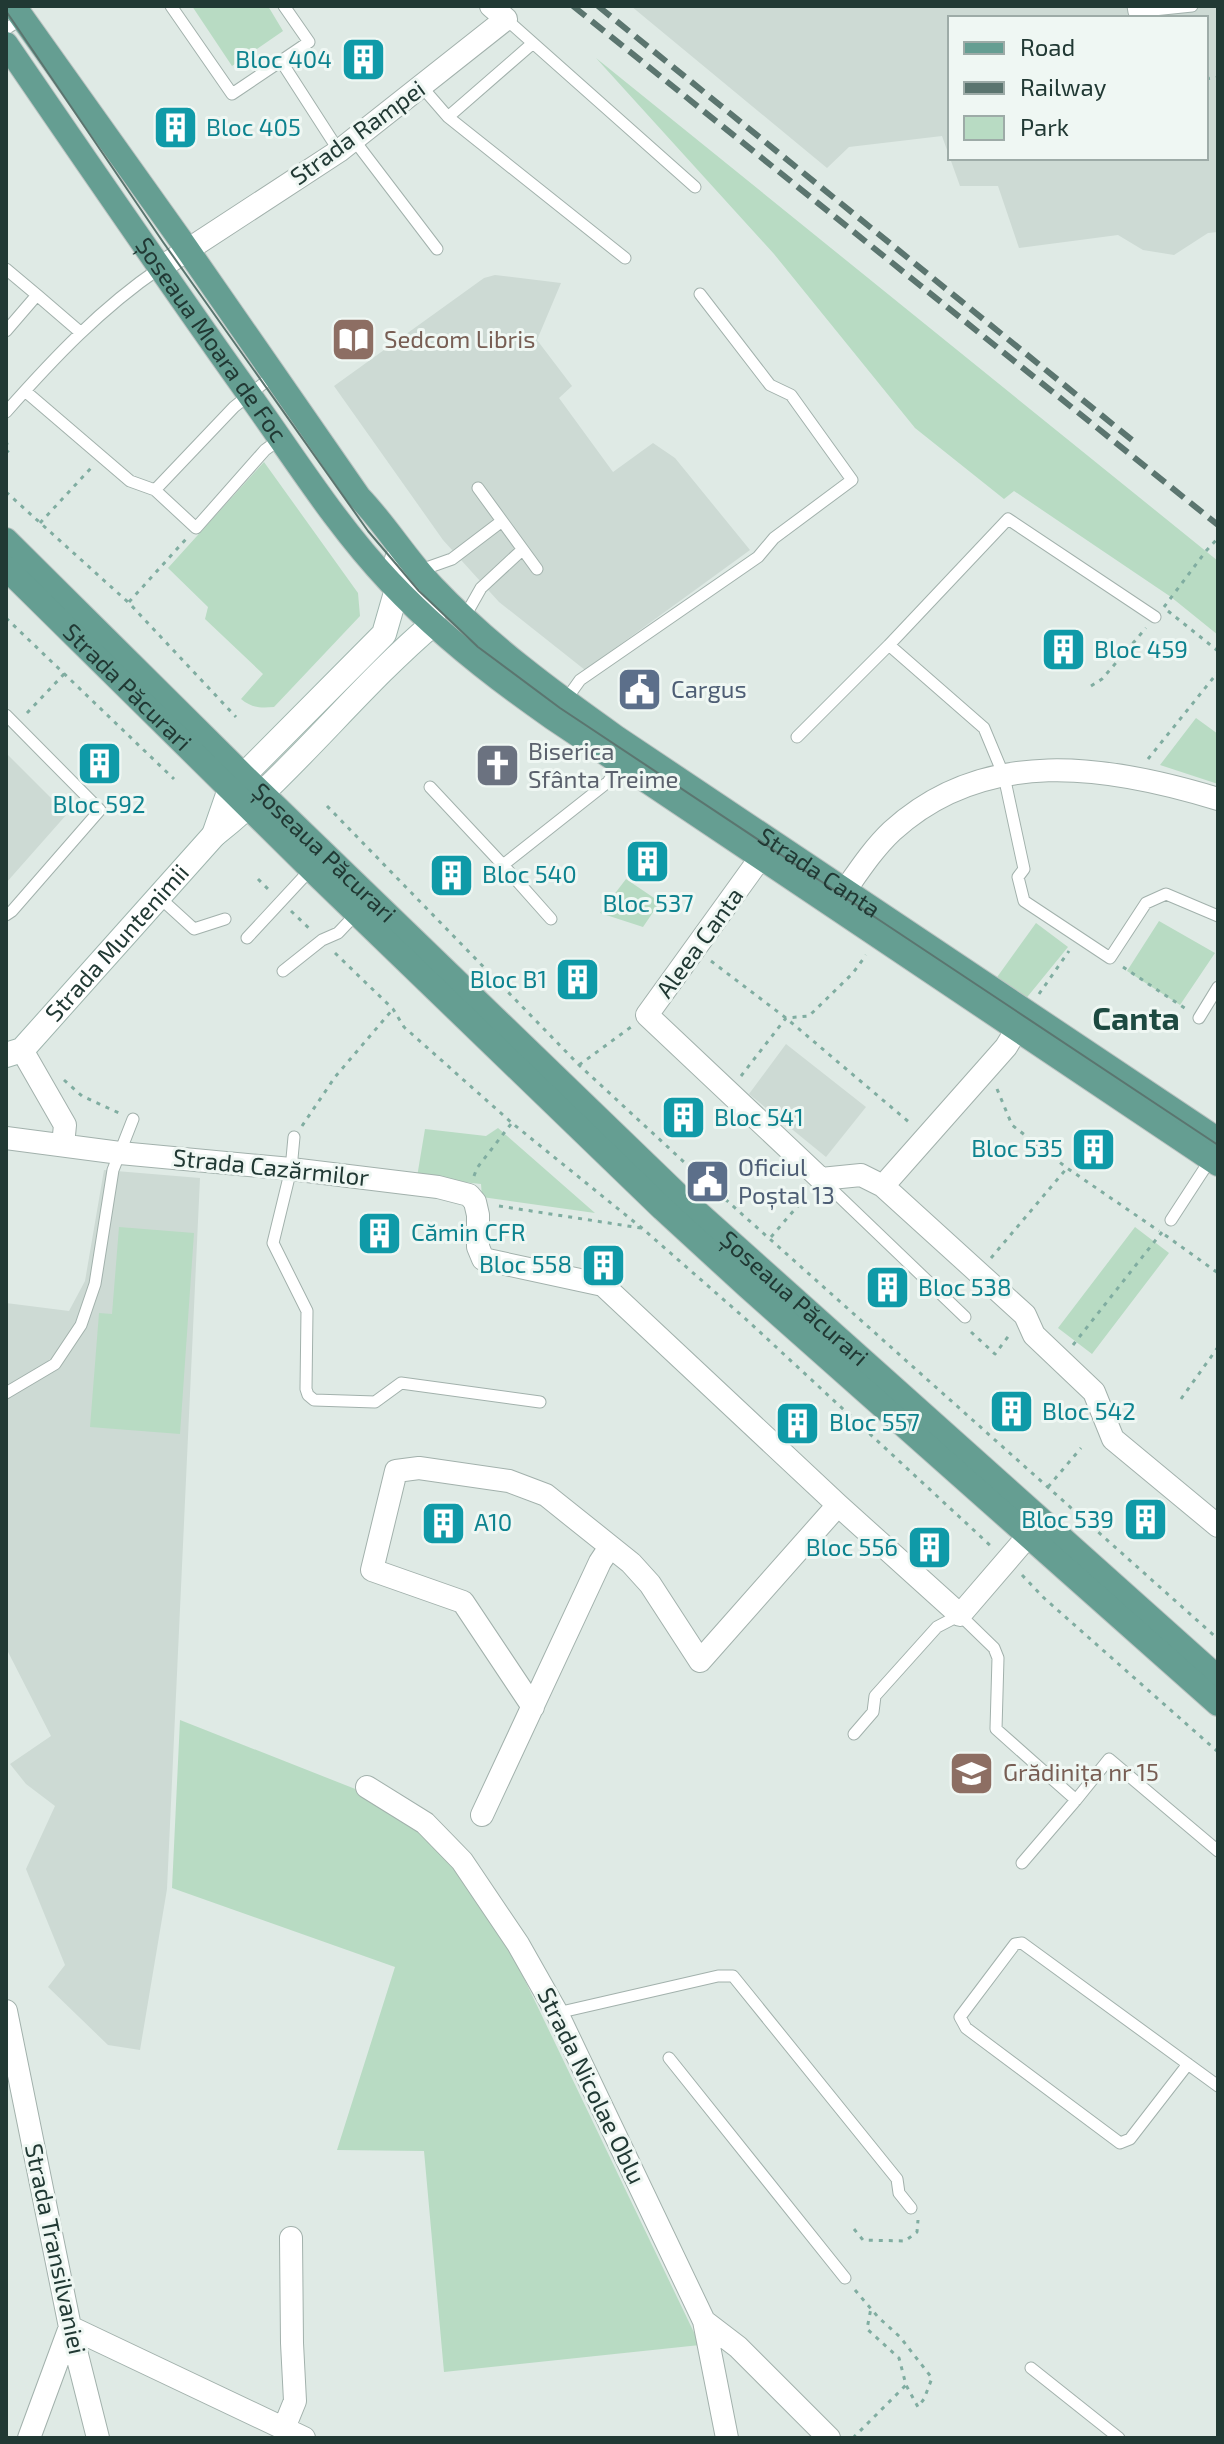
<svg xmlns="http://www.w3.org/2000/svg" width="1224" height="2444" font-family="'Exo 2',sans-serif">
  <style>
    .built { fill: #cddad4; fill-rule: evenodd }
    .green { fill: #b8dbc3 }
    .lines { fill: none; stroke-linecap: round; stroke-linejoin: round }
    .lane-casing { stroke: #a2b1ac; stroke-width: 13 }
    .street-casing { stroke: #a2b1ac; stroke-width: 24 }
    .secondary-casing { stroke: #9fb5ae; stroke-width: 26 }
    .primary-casing { stroke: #bcc4c2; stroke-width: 26 }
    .path { stroke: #80ada1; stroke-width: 3; stroke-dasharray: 4 6; stroke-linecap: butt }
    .lane { stroke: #fff; stroke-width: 11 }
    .street { stroke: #fff; stroke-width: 22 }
    .secondary { stroke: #fff; stroke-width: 24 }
    .primary { stroke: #659e92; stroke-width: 24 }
    .tram { stroke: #5b756f; stroke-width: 2 }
    .rail { stroke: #5b756f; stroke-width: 6; stroke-dasharray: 16 8; stroke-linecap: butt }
    .labels { text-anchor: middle; stroke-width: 6; stroke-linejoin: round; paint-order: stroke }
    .culture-label { font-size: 24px; fill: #0d838f; stroke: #eff7f3; text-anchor: start }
    .street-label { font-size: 24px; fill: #213934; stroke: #eff7f3 }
    .education-label { font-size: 24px; fill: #785e54; stroke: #eff7f3; text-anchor: start }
    .service-label { font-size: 24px; fill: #4e5e75; stroke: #eff7f3; text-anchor: start }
    .worship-label { font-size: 24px; fill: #5b616d; stroke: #eff7f3; text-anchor: start }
    .district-label { font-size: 32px; font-weight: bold; fill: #1d4a41; stroke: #eff7f3 }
  </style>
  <rect width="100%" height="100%" fill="#dfeae5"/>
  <path class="built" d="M 631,6 L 1218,6 L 1218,232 L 1208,233 L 1174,255 L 1143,250 L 1118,235 L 1019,248 L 998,186 L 960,186 L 942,136 L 849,147 L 827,168 ZM 950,18 L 1206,18 L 1206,158 L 950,158 Z
    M 495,275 L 561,283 L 537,340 L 572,386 L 559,398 L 613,472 L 653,443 L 675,458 L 750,550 L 585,670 L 499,602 L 443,540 L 334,386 L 484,278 Z
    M 6,753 L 67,814 L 6,883 Z
    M 786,1044 L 866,1107 L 826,1157 L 749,1094 Z
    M 104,1170 L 200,1178 L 167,1889 L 140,2050 L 108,2045 L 48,1987 L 65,1965 L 26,1869 L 55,1806 L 26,1784 L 10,1764 L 51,1736 L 6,1648 L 6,1303 L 69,1311 L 85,1281 Z"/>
  <path class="green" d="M 192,6 L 268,6 L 283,31 L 232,66 Z
    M 596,58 L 1218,561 L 1218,635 L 1171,597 L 1014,491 L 1004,499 L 915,428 L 774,254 Z
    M 264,462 L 358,593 L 360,616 L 274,707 C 260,708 252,708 241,699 L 263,674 L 205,619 L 208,607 L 168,568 Z
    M 1196,718 L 1218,734 L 1218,784 L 1160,765 Z
    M 626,879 L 660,902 L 643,927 L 600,913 Z
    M 1159,921 L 1215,953 L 1180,1005 L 1127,971 Z
    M 1036,923 L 1068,947 L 1024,1001 L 995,980 Z
    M 498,1128 L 595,1213 L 482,1197 L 481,1184 L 417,1177 L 425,1129 L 486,1136 Z
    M 119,1227 L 194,1233 L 180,1434 L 90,1427 L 99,1313 L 112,1314 Z
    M 1135,1227 L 1169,1253 L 1092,1354 L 1058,1328 Z
    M 180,1720 L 363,1792 L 416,1823 L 455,1867 L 508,1945 L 700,2345 L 444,2372 L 424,2151 L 337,2150 L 395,1967 L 172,1888 Z"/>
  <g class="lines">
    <defs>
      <path id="lane" d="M 171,6 L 232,94 L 281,61
        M 284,6 L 309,42 L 281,61 L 339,151
        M 1133,6 L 1134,12 L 1192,6
        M 506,19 L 695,187
        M 6,29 L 23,18
        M 422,87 L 448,117 L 625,258
        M 448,117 L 533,43
        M 354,140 L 437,249
        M 6,269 L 37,295
        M 6,331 L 37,295 L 80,332
        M 25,391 L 130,481 L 155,490 L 234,407 L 274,375
        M 6,412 C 53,359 101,308 160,268
        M 478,488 L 537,569
        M 155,490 L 196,528 L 265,450 L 280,439
        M 418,571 L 452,559 L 502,521
        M 1155,617 L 1008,519 L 889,645 L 984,728 L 1004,776 L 1024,869 L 1018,877 L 1024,901 L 1110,958 L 1146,903 L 1166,894 L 1218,916
        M 464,618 L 481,588 L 522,550
        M 565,701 L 580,680 L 758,557 L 774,538 L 852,480 L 791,395 L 770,385 L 700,294
        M 6,715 L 100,810 L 12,911 L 6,915
        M 797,737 L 889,645
        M 430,787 L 503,865 L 608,782 L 622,761
        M 503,865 L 551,919
        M 160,898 L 194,929 L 225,919
        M 247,938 L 311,869
        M 283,971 L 322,940 L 338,933 L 357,913
        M 1199,1018 L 1218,987
        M 294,1137 L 291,1169 L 273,1243 L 307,1311 L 306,1389 L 308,1395 L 314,1400 L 375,1402 L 401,1383 L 540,1402
        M 821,1179 L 965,1317
        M 1171,1220 L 1212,1157
        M 6,1393 L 55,1364 L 81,1325 L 95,1284 L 113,1170 L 133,1119
        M 854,1734 L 873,1712 L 875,1696 L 937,1627 L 960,1615 L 994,1648 L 998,1658 L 996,1729 L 1076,1800 L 1109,1759 L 1218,1851
        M 1022,1863 L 1076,1800
        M 557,2013 L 718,1976 L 733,1976 L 897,2179 L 899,2193 L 911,2208
        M 669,2058 L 845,2278
        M 1188,2064 L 1130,2139 L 1120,2143 L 966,2028 L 960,2017 L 1015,1944 L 1022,1943 L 1218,2086
        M 1031,2368 L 1119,2438"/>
      <path id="street" d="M 160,268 L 339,151 L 506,19 L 491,6
        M 761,857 L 647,1015 L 821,1179 L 861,1175 L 883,1186
        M 846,889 C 860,869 874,848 892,831 C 985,746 1107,765 1218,799
        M 1026,1014 L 1006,1047 L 883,1186 L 1025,1315 L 1034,1335 L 1094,1392 L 1113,1439 L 1218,1526
        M 22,1050 L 65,1125 L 63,1145
        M 6,1138 L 120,1153 L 291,1169 L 438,1187 L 469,1195 L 475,1202 L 478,1215 L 478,1247 L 483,1259 L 603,1285 L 838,1505 L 960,1615 L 1040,1522
        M 533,1707 L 463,1602 L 372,1570 L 396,1471 L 419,1468 L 509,1481 L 546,1495 L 631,1563 L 650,1584 L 700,1661 L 838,1505
        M 367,1787 L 425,1823 L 462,1861 L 518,1944 L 557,2013 L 704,2321 L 727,2438
        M 482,1815 L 600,1562 L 610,1547
        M 6,2011 L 70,2327 L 98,2438
        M 704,2321 L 738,2347 L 829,2438
        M 284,2428 L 295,2401 L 292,2343 L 291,2238
        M 29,2438 L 70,2327 L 304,2438"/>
      <g id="secondary">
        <path d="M 214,835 L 230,789 L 384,634 L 397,589"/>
        <path id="s1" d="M 6,1055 L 22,1050 L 214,835 C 294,772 356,689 434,623 L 430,609 L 397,559"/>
      </g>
      <g id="primary">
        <path id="s2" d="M 14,6 L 180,239 L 359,497 C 386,525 406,559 433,587 C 488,645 552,692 617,738 L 1218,1140"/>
        <path id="s3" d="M 6,44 C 86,161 166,278 248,393 C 294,457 336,525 390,582 C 439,634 495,678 553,718 L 1218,1164"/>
        <path id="s4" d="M 6,540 L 244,776 L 678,1195 L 1218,1678"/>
        <path id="s5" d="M 6,568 L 311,869 L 663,1209 L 748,1287 L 1218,1704"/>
      </g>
    </defs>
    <use href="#lane" class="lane-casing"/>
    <use href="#street" class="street-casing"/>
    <use href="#secondary" class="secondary-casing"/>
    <use href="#primary" class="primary-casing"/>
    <path class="path" d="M 1206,79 L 1218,77
      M 6,441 L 9,450 L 6,453
      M 6,492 L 129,603 L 236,717
      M 40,523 L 91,468
      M 129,602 L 186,539
      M 1164,607 L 1206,551 L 1218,538
      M 1168,611 L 1218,651
      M 6,618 L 174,779
      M 1091,686 L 1102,679 L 1146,628
      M 27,713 L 65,673
      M 1148,759 L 1218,672
      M 327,806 L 579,1065 L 697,1174 L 1218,1639
      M 258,879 L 271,892
      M 291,911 L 312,931
      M 335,953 L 393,1009 L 404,1027 L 512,1123 L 643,1229 L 748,1321 L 993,1548
      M 711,961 L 786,1018 L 910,1123
      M 1123,967 L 1186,1009
      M 1039,994 L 1069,951
      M 579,1065 L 631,1027
      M 741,1076 L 786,1018 L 809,1016 L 853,973 L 866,955
      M 64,1080 L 82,1096 L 119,1113
      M 997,1089 L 1012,1125 L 1067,1168 L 1159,1231
      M 302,1126 L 335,1077 L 393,1009
      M 474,1176 L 477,1168 L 511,1124
      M 499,1206 L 641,1228
      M 1165,1235 L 1218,1273
      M 771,1237 L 808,1194
      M 991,1258 L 1067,1168
      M 971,1332 L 995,1354 L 1010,1334
      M 1073,1345 L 1162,1232
      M 1181,1399 L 1218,1347
      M 1048,1487 L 1081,1448
      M 1022,1575 L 1044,1598 L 1218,1752
      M 854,2229 L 863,2240 L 905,2241 L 917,2232 L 918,2220
      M 855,2290 L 878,2317 L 900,2337 L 932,2378 L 924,2399 L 918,2407 L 906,2385 L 899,2358 L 867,2329 L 871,2308
      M 853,2438 L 906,2385"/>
    <use href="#lane" class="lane"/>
    <use href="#street" class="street"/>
    <use href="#secondary" class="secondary"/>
    <use href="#primary" class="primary"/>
    <path class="tram" d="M 6,11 L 163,242 L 368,531 L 419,591 L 478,647 L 560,708 L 1218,1145"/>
    <path class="rail" d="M 573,6 L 1218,525
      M 598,6 L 1132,440"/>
  </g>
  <defs>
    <symbol id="building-square" viewBox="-11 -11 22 22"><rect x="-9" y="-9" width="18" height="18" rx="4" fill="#0f9aa8" stroke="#eff7f3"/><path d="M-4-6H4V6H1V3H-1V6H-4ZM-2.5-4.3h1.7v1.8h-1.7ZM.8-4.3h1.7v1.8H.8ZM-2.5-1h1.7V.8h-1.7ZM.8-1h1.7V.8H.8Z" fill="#fff"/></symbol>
    <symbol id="library-square" viewBox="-11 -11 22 22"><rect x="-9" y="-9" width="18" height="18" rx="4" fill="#8d6e63" stroke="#eff7f3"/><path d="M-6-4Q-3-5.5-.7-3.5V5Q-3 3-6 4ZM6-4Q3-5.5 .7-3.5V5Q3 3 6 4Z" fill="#fff"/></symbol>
    <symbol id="civic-square" viewBox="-11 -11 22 22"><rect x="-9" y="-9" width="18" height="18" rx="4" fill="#5c6f8a" stroke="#eff7f3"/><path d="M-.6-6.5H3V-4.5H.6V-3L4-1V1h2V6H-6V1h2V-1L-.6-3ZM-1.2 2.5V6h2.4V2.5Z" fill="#fff"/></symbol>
    <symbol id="church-square" viewBox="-11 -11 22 22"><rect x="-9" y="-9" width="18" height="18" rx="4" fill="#6b7280" stroke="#eff7f3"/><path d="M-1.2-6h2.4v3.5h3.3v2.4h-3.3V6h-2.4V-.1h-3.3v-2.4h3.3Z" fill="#fff"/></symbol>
    <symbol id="school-square" viewBox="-11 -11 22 22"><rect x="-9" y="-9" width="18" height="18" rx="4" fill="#8d6e63" stroke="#eff7f3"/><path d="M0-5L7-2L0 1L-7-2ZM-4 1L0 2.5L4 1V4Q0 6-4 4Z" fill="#fff"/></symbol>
  </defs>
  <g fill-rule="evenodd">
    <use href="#building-square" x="338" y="34" width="51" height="51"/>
    <use href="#building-square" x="150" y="102" width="51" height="51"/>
    <use href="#library-square" x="328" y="314" width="51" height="51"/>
    <use href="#building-square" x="1038" y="624" width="51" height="51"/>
    <use href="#civic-square" x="614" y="664" width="51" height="51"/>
    <use href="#building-square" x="74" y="738" width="51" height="51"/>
    <use href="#church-square" x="472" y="740" width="51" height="51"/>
    <use href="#building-square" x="622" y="836" width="51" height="51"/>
    <use href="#building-square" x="426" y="850" width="51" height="51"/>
    <use href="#building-square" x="552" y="954" width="51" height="51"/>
    <use href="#building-square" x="658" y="1092" width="51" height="51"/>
    <use href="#building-square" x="1068" y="1124" width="51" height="51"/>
    <use href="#civic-square" x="682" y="1156" width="51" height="51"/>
    <use href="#building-square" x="354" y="1208" width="51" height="51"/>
    <use href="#building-square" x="578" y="1240" width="51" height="51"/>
    <use href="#building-square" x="862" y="1262" width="51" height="51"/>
    <use href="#building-square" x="986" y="1386" width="51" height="51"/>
    <use href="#building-square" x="772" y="1398" width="51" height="51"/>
    <use href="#building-square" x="1120" y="1494" width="51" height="51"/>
    <use href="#building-square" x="418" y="1498" width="51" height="51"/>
    <use href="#building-square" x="904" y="1522" width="51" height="51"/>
    <use href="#school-square" x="946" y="1748" width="51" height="51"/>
  </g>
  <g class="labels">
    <g class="culture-label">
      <text x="332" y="68" text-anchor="end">Bloc 404</text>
      <text x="206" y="136">Bloc 405</text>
      <text x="1094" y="658">Bloc 459</text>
      <text x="99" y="813" text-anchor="middle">Bloc 592</text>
      <text x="482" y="883">Bloc 540</text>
      <text x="648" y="912" text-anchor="middle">Bloc 537</text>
      <text x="547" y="988" text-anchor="end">Bloc B1</text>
      <text x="714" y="1126">Bloc 541</text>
      <text x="1063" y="1157" text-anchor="end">Bloc 535</text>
      <text x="411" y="1241">Cămin CFR</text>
      <text x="572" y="1273" text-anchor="end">Bloc 558</text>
      <text x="918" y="1296">Bloc 538</text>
      <text x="1042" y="1420">Bloc 542</text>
      <text x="829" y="1431">Bloc 557</text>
      <text x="1114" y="1528" text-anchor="end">Bloc 539</text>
      <text x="474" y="1531">A10</text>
      <text x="898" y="1556" text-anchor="end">Bloc 556</text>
    </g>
    <g class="street-label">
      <text transform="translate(358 133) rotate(-36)" y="8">Strada Rampei</text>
      <text dy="8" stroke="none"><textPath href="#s3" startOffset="360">Șoseaua Moara de Foc</textPath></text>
      <text dy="8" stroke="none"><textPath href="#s5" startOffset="170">Strada Păcurari</textPath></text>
      <text dy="8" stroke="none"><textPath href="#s4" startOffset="446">Șoseaua Păcurari</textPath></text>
      <text dy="8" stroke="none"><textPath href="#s2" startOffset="1198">Strada Canta</textPath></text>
      <text dy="8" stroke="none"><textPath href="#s1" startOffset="160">Strada Muntenimii</textPath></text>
      <text transform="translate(700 943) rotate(-54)" y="8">Aleea Canta</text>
      <text transform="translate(271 1168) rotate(6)" y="8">Strada Cazărmilor</text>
      <text dy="8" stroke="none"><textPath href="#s4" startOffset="1094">Șoseaua Păcurari</textPath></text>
      <text transform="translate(591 2086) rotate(64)" y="8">Strada Nicolae Oblu</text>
      <text transform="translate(55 2249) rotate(78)" y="8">Strada Transilvaniei</text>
    </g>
    <g class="education-label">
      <text x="384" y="348">Sedcom Libris</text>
      <text x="1003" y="1781">Grădinița nr 15</text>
    </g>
    <g class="service-label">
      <text x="671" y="698">Cargus</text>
      <text x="738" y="1176">Oficiul<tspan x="738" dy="28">Poștal 13</tspan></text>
    </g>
    <g class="worship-label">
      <text x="528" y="760">Biserica<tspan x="528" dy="28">Sfânta Treime</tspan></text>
    </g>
    <g class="district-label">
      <text x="1136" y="1030">Canta</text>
    </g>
  </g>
  <rect width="1224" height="2444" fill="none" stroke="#213934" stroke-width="16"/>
  <rect x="948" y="16" width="260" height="144" fill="#eff7f3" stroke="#9daba7" stroke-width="2"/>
  <rect x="964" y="42" width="40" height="12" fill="#659e92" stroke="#9daba7" stroke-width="2"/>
  <text x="1020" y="56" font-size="24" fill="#213934">Road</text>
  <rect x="964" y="82" width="40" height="12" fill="#5b756f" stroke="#9daba7" stroke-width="2"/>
  <text x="1020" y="96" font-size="24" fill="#213934">Railway</text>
  <rect x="964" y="116" width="40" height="24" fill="#b8dbc3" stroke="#9daba7" stroke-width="2"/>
  <text x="1020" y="136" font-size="24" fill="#213934">Park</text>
</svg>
